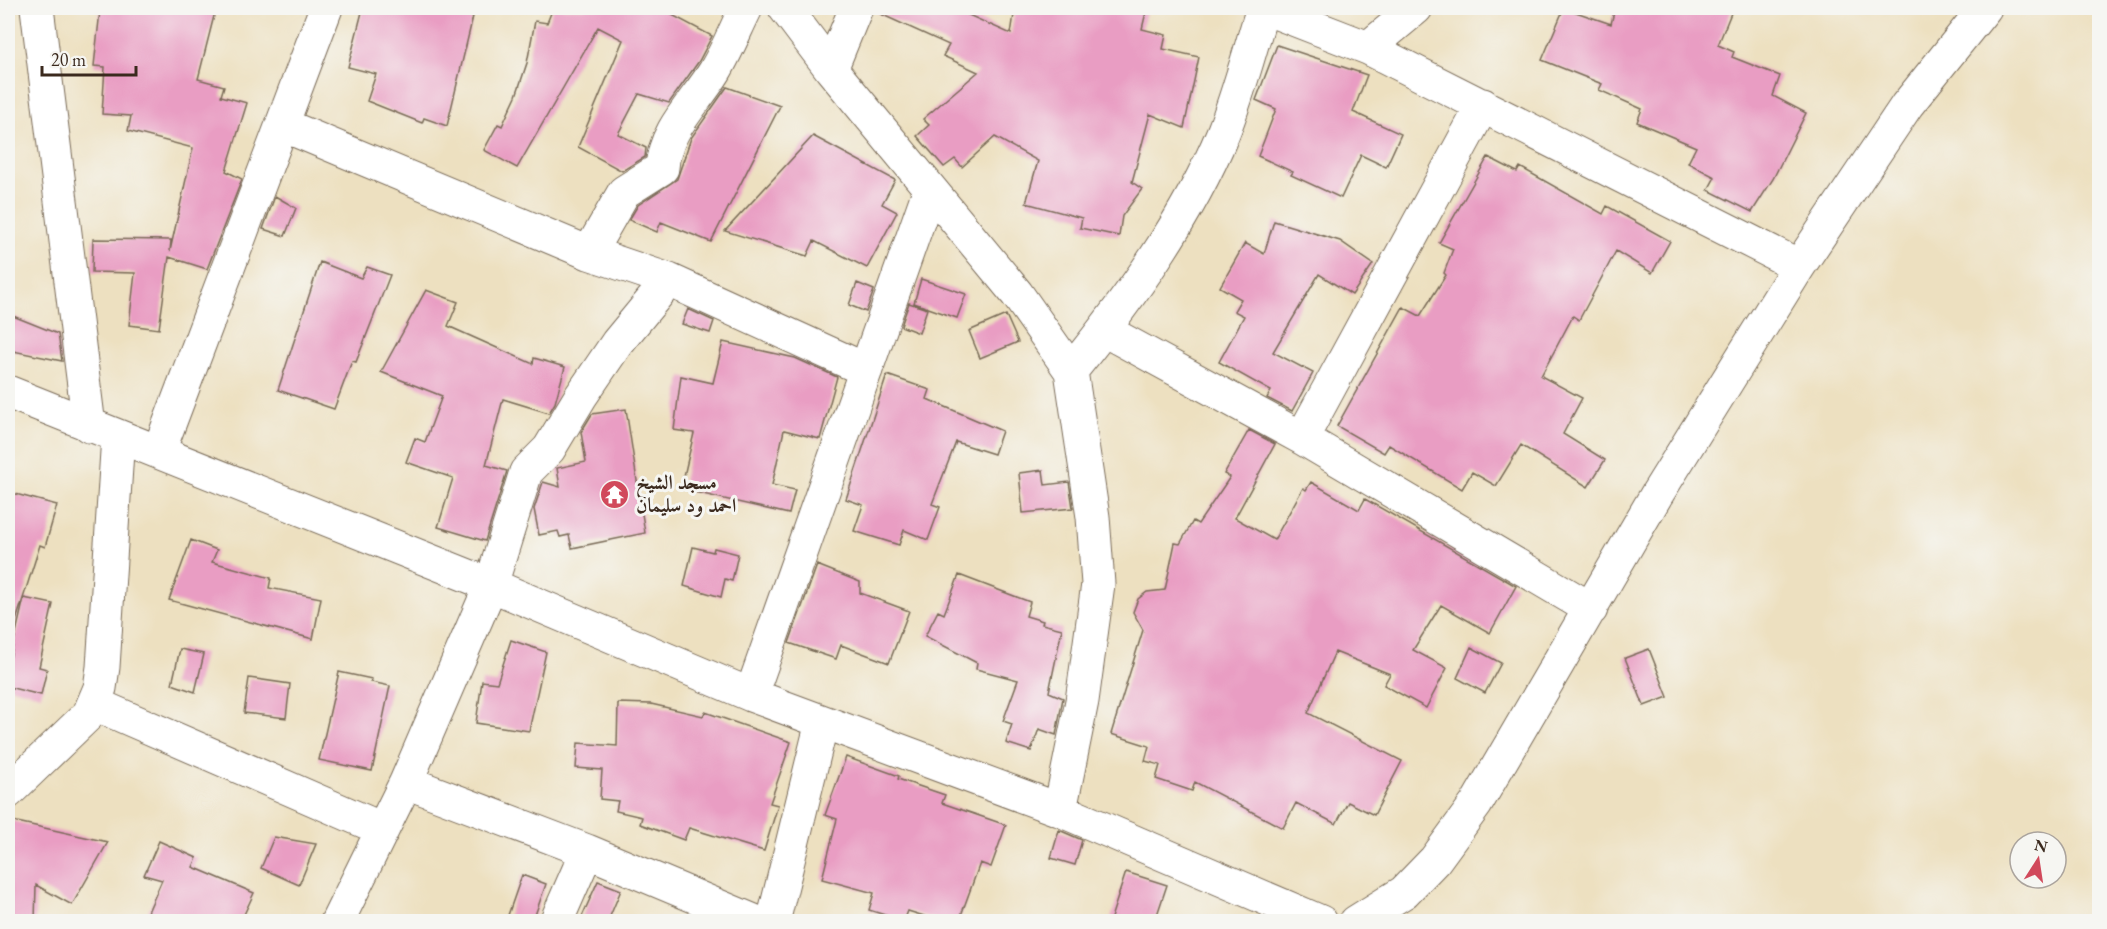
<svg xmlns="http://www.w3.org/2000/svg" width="2107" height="929" font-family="'EB Garamond',Amiri,serif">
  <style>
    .building { fill: #e99dc3 }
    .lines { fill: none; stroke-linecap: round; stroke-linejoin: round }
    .minor-casing { stroke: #796a57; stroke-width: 35 }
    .minor { stroke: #fff; stroke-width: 33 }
    .labels { text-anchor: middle; stroke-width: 6; stroke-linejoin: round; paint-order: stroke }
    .poi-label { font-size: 20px; font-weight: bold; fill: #3b2a1e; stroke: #f6f6f2; text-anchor: start }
  </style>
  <rect width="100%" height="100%" fill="#f6f6f2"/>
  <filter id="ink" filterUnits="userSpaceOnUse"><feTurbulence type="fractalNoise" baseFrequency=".0167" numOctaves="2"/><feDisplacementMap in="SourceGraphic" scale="12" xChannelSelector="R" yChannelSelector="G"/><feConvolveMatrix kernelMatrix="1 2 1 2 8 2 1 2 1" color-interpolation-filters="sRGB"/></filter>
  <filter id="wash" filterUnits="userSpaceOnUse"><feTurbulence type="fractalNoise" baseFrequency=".008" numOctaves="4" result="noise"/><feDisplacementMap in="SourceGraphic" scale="24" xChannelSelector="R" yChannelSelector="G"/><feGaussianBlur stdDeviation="1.35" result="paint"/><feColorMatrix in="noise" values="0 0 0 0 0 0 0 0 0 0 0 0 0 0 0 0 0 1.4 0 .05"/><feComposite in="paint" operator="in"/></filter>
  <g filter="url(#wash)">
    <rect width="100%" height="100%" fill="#ede0c0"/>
    <g id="blocks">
      <path class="building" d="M 114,8 L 216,8 L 198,79 L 224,86 L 221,96 L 247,103 L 226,171 L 242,179 L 207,269 L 169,257 L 159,329 L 129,325 L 135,273 L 92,272 L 93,239 L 171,240 L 170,251 L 193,148 L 128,131 L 131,116 L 102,114 L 105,67 L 94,66 L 100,11 L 113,11 Z
        M 363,8 L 475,8 L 447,126 L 424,118 L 422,123 L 367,101 L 376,74 L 348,67 Z
        M 553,8 L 676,8 L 672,15 L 712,36 L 699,61 L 669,103 L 639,94 L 618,134 L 646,148 L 645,157 L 622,171 L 578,147 L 623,40 L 598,27 L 517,168 L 484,150 L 498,124 L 502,126 L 516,96 L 527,63 L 535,21 L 547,23 Z
        M 874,8 L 953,8 L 1011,34 L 1015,8 L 1147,8 L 1142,29 L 1166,35 L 1163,49 L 1199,57 L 1184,128 L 1150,114 L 1132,182 L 1142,189 L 1122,216 L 1119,236 L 1080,228 L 1082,218 L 1026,203 L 1038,161 L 995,137 L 962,167 L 955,159 L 944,167 L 917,136 L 929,125 L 923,119 L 978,72 L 943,56 L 949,45 L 874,11 Z
        M 1564,8 L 1611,24 L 1615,8 L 1733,8 L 1718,45 L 1734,52 L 1732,57 L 1780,76 L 1773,96 L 1806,113 L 1773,179 L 1752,212 L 1708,190 L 1715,177 L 1688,163 L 1696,147 L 1637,122 L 1642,109 L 1599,90 L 1602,84 L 1542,60 Z
        M 1277,45 L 1367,75 L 1353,112 L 1401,134 L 1386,167 L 1361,155 L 1341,198 L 1291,175 L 1293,172 L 1258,156 L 1276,109 L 1256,100 Z
        M 727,87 L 780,106 L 711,242 L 661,222 L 657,232 L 629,220 L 638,205 L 677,179 L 691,138 Z
        M 813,136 L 895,180 L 882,204 L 897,212 L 867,268 L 814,241 L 807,256 L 725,231 Z
        M 1488,157 L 1517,172 L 1520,167 L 1603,214 L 1607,206 L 1670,241 L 1652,273 L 1616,251 L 1579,320 L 1573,316 L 1541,376 L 1582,398 L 1563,434 L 1605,460 L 1588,487 L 1521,445 L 1496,486 L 1472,472 L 1462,489 L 1389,445 L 1384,453 L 1337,426 L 1403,307 L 1420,316 L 1446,275 L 1444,273 L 1453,249 L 1439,243 Z
        M 275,196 L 296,208 L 285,236 L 263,229 Z
        M 1274,221 L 1340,241 L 1373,264 L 1352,295 L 1319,274 L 1273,352 L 1313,373 L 1292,411 L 1267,398 L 1271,391 L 1219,362 L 1244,316 L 1234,311 L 1241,299 L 1220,287 L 1245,243 L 1264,254 Z
        M 320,262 L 361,278 L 367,267 L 390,275 L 356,362 L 352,361 L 334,409 L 278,390 Z
        M 921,279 L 966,294 L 957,318 L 914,303 Z
        M 857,283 L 874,290 L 866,312 L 849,305 Z
        M 426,290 L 458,302 L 448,326 L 533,364 L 534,358 L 565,367 L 555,403 L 549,413 L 503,399 L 486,465 L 507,471 L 485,541 L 438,527 L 453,478 L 406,462 L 415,438 L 425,442 L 442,396 L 381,372 Z
        M 909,303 L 927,309 L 919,333 L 901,326 Z
        M 688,309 L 714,321 L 710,333 L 682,324 Z
        M 8,314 L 58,334 L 62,361 L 8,350 Z
        M 1006,315 L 1018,342 L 980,358 L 969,331 Z
        M 723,342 L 795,358 L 837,377 L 820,439 L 784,430 L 772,485 L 795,490 L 789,514 L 681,489 L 694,433 L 674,430 L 681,376 L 713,383 Z
        M 887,375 L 930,390 L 927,399 L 1002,431 L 994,454 L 956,442 L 932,504 L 940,507 L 928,540 L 904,530 L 899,545 L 854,531 L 863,505 L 846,499 Z
        M 626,409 L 645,533 L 572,548 L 569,535 L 560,537 L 558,531 L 539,535 L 534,509 L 543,482 L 560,487 L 557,468 L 586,462 L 581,432 L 592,414 Z
        M 1249,430 L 1275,444 L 1235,518 L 1274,540 L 1303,488 L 1306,490 L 1311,482 L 1359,510 L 1365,499 L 1516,586 L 1490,633 L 1441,605 L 1413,650 L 1447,668 L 1426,708 L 1384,685 L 1390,674 L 1335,652 L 1308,713 L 1402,761 L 1374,815 L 1348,802 L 1336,824 L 1296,803 L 1283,828 L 1195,782 L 1192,791 L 1156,779 L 1160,765 L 1145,761 L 1149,746 L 1111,734 L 1143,630 L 1133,612 L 1138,599 L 1147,592 L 1165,590 L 1175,543 L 1180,544 L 1193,521 L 1198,524 L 1230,477 L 1224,474 Z
        M 1043,470 L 1045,485 L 1069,482 L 1073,508 L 1023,513 L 1019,473 Z
        M 8,492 L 57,505 L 45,547 L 40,545 L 13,630 L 8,630 Z
        M 191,540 L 217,550 L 212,562 L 271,578 L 269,588 L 321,598 L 313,639 L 169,600 Z
        M 693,547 L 713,552 L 714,548 L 738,554 L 732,581 L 725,579 L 721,597 L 684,586 Z
        M 817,565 L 860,582 L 860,593 L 909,611 L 889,663 L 841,645 L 836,659 L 789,643 Z
        M 959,575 L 1030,602 L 1026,616 L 1043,621 L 1042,624 L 1062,629 L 1049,692 L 1063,698 L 1056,735 L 1039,729 L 1031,751 L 1006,743 L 1012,724 L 1003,721 L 1018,680 L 976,669 L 977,663 L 925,636 L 938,611 L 944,614 Z
        M 24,598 L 53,604 L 39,667 L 47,669 L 41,695 L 8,687 L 8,667 Z
        M 511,640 L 546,652 L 529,731 L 476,723 L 482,681 L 497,683 Z
        M 1471,647 L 1501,663 L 1485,693 L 1457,678 Z
        M 180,649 L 204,654 L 195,692 L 172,684 Z
        M 1649,649 L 1668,697 L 1644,706 L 1625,658 Z
        M 339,672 L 372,679 L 371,682 L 390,686 L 372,771 L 319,760 Z
        M 249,678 L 290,684 L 286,718 L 244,713 Z
        M 618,703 L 651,704 L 703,716 L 705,712 L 791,742 L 770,803 L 778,805 L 764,851 L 689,828 L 684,840 L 640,824 L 642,817 L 616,811 L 618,801 L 600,799 L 602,770 L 576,768 L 578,743 L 617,746 Z
        M 846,757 L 899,776 L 898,779 L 945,795 L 942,803 L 1006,825 L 991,867 L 980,863 L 959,921 L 940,921 L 908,911 L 904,921 L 869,910 L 874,893 L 822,879 L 837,819 L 825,815 Z
        M 8,820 L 108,842 L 72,905 L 36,885 L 35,921 L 8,921 Z
        M 1059,830 L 1082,840 L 1075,865 L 1051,858 Z
        M 274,837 L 316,844 L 299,885 L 261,868 Z
        M 159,841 L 197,858 L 193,867 L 254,893 L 241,921 L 144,921 L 162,880 L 144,875 Z
        M 1126,872 L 1167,885 L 1155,921 L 1110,921 Z
        M 522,875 L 546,884 L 533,921 L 506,921 Z
        M 598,881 L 621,890 L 608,921 L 580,921 Z"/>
    </g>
  </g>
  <g filter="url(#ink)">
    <use href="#blocks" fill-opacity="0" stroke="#796a57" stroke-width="1.5"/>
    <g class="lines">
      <defs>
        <path id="minor" d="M 37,8 L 89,426
          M 785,8 L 831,69 L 1017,294 L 1071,371 L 1093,517 L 1098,584 L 1082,701 L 1060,810
          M 1265,8 L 1368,48 L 1799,266
          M 1368,48 L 1416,8
          M 831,69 L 856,8
          M 283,125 L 589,253 L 669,280 L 866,370
          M 589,253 L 624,192 L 662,168 C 664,130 696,102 715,71 C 727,51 736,28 746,8
          M 1104,330 L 1302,438 L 1591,609
          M 1071,371 C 1129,299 1187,220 1223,133 C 1239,93 1250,49 1263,8
          M 8,392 L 491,585 L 751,695 L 1060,810 L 1321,922
          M 1302,438 L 1483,105
          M 159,451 L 326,8
          M 751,695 L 929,191
          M 95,704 L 382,829
          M 406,782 L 587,851 L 756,922
          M 8,792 L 89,714 L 100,688 L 103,667 L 118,436
          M 337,922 L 406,782 L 491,585 L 526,472 L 549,449 L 581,396 L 617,343 L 669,280
          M 556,922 L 587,851
          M 773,922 L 822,722
          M 1356,922 L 1404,892 L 1435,860 L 1476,804 L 1657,494 L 1799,266 L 1907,105 L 1985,8"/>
      </defs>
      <use href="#minor" class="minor-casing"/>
      <use href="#minor" class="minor"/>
    </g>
  </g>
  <defs>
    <symbol id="temple-disc" viewBox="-11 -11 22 22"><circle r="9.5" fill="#d1495b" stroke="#f6f6f2"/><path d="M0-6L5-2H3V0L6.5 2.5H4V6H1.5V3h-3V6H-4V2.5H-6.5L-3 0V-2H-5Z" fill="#fff"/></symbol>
  </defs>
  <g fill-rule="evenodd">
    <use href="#temple-disc" x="598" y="478" width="33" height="33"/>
  </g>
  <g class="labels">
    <g class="poi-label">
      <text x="636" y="489">مسجد الشيخ<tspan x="636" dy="23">احمد ود سليمان</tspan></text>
    </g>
  </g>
  <rect width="2107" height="929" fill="none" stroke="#f6f6f2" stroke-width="30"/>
  <g transform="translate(2038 860) rotate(12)"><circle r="28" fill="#f6f6f2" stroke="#aba49d" stroke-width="1.5"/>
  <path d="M0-4.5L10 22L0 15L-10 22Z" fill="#d1495b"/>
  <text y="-9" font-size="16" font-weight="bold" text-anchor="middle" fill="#3b2a1e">N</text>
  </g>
  <path d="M42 66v9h94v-9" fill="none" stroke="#3b2a1e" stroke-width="3"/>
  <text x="51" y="66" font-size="18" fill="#3b2a1e" stroke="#f6f6f2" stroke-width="4.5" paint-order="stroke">20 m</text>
</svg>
